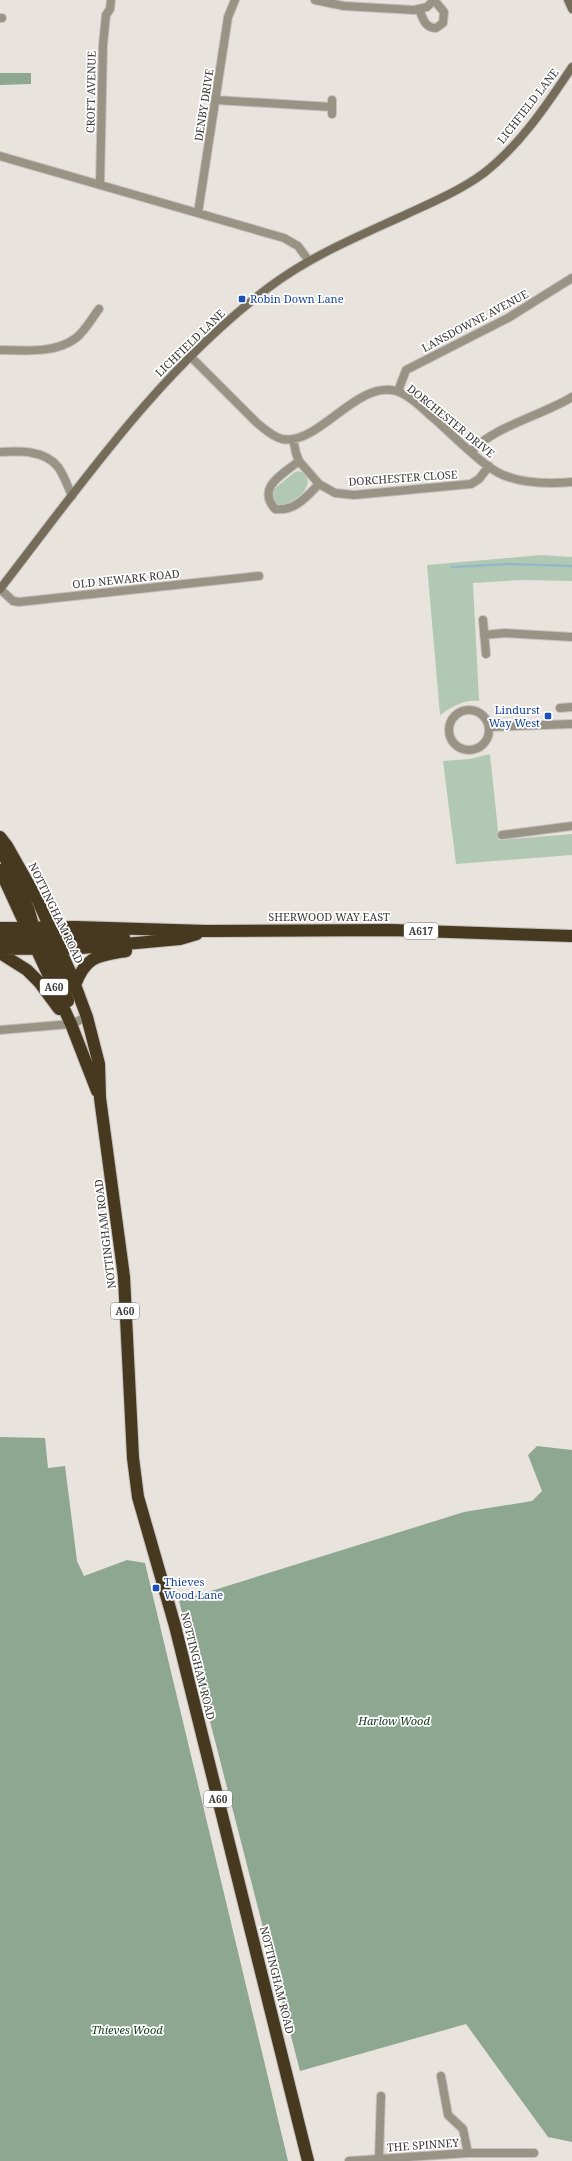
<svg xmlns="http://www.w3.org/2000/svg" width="572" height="2161" font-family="'Noto Serif',serif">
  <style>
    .green { fill: #b1c9b4 }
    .forest { fill: #8da790 }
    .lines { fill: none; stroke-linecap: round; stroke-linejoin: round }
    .stream { stroke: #93b9c5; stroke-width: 2.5 }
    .street-casing { stroke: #c7c1bd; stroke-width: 10 }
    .secondary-casing { stroke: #c7c1bd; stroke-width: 10 }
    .highway-casing { stroke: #c7c1bd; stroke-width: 14 }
    .street { stroke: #999386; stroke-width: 8 }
    .secondary { stroke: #756c5a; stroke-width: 8 }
    .highway { stroke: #46391f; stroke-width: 12 }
    .transit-dot { fill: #1a4fb4; stroke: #fff; stroke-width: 1.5 }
    .labels { text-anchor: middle; stroke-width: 3.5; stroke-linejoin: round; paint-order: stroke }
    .shield { fill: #fff; stroke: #777574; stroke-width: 1 }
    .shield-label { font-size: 10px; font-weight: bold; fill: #3d3a38 }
    .street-label { font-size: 11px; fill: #3d3a38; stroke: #fff }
    .transit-label { font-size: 11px; fill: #164399; stroke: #fff; text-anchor: start }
    .park-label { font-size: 11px; font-style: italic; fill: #0e3919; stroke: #fff }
  </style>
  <rect width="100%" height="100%" fill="#e9e3de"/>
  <path class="green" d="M 299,471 C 323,480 292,510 276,504 L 273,499 L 274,489 L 295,472 Z
    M 541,555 L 572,557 L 572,581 L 522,580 L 473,583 L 479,701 C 463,699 452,707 440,715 L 427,565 Z
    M 490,754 L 499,840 L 572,834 L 572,855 L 456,864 L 443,761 L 470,759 Z"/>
  <path class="forest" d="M 0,73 L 31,73 L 31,84 L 0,85 Z
    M 0,1437 L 45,1438 L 48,1468 L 65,1466 L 77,1561 L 84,1576 L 127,1560 L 145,1563 L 288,2161 L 0,2161 Z
    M 537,1446 L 572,1450 L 572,2142 L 548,2137 L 466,2024 L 300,2071 L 179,1601 L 464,1512 L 532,1501 L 542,1491 L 528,1455 Z"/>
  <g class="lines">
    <path class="stream" d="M 452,567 L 509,564 L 572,566"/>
    <defs>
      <path id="street" d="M 315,0 L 344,6 L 414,10 L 427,7 L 434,0 L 444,12 L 443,23 L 436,28 C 425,28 423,19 419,9
        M 0,18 L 2,18
        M 216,100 L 332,107
        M 332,114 L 332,100
        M 0,156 L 284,238 L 298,246 L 309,261
        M 100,185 L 103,45 L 106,15 L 110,9 L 111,0
        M 198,213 L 228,17 L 235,0
        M 0,350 C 24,350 55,354 76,338 C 85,331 92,318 99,309
        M 190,356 L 257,423 C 264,429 273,437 282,439 C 319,446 356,380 396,391 C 409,395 421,407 431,416 C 449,431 483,467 503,475 C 525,484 549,484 572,482
        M 398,391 L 406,370 L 508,318 L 572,278
        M 293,439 L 296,453 L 299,461 L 319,484 L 335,493 L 354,495 L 471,484 L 479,479 L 489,466
        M 472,451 C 493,427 543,415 572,397
        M 0,452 C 20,451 45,450 58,467 C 64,475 68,487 72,496
        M 299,461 C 283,474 256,487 275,509 C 295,512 307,496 319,484
        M 0,589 L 13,601 L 19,602 L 259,576
        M 483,620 L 486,654
        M 484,635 L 505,633 L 572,637
        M 560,708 L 572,707
        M449 730a20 20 0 1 1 40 0a20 20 0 1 1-40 0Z
        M 489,727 L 572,724
        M 502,835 L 572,826
        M 0,1030 L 71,1024 L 87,1017
        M 441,2076 L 448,2115 L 463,2129 L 468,2153
        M 379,2158 L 381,2096
        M 349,2161 L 468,2153 L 534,2153"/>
      <path id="secondary" d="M 568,0 L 572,9
        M 0,589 C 83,482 159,371 268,288 C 310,256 359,236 407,214 C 433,202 461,190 484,173 C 520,145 547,105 572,67"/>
      <path id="highway" d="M 0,837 L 7,846 L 38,901 L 71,974 L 87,1017 L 99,1064 L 100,1098 L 124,1277 L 133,1458 L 138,1497 L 175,1626 L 308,2161
        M 1,849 L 29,911 L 36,936
        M 0,870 L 71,1024 L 97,1091
        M 0,928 L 76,927 L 206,931 L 391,930 L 572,936
        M 47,936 L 124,937
        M 0,938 L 38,939
        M 48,943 L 68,1001
        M 0,949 L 81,948 L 180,939 L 197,934
        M 0,953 L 27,970 L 39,982 L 59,1009
        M 75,985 C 86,956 97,956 126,951"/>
    </defs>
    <use href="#street" class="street-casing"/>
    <use href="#secondary" class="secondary-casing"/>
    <use href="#highway" class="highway-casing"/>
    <use href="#street" class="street"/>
    <use href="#secondary" class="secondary"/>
    <use href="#highway" class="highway"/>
  </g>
  <g class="transit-dot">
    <rect x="238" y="295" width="8" height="8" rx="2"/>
    <rect x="544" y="712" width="8" height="8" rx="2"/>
    <rect x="152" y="1584" width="8" height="8" rx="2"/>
  </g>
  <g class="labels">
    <g class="shield">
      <rect x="404" y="923" width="34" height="16" rx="3"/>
      <rect x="40" y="979" width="28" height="16" rx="3"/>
      <rect x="111" y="1303" width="28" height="16" rx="3"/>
      <rect x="204" y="1791" width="28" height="16" rx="3"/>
    </g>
    <g class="shield-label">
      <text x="421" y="935">A617</text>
      <text x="54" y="991">A60</text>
      <text x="125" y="1315">A60</text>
      <text x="218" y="1803">A60</text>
    </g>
    <g class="street-label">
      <text transform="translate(91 92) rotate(-89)" y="4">CROFT AVENUE</text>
      <text transform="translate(204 105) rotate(-81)" y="4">DENBY DRIVE</text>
      <text transform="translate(528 106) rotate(-52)" y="4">LICHFIELD LANE</text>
      <text transform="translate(475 321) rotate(-28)" y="4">LANSDOWNE AVENUE</text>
      <text transform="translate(190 343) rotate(-44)" y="4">LICHFIELD LANE</text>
      <text transform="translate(451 421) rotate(39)" y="4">DORCHESTER DRIVE</text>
      <text transform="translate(403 478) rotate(-4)" y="4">DORCHESTER CLOSE</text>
      <text transform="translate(126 579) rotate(-6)" y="4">OLD NEWARK ROAD</text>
      <text transform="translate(56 913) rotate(64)" y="4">NOTTINGHAM ROAD</text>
      <text x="329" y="921">SHERWOOD WAY EAST</text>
      <text transform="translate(105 1234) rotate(-97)" y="4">NOTTINGHAM ROAD</text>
      <text transform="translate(198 1666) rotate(76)" y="4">NOTTINGHAM ROAD</text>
      <text transform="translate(277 1980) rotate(76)" y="4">NOTTINGHAM ROAD</text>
      <text transform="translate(423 2145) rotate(-4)" y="4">THE SPINNEY</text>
    </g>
    <g class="transit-label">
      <text x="250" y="303">Robin Down Lane</text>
      <text x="540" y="714" text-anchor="end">Lindurst<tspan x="540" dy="13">Way West</tspan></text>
      <text x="164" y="1586">Thieves<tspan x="164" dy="13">Wood Lane</tspan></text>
    </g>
    <g class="park-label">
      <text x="394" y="1725">Harlow Wood</text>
      <text x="127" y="2034">Thieves Wood</text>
    </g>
  </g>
</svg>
